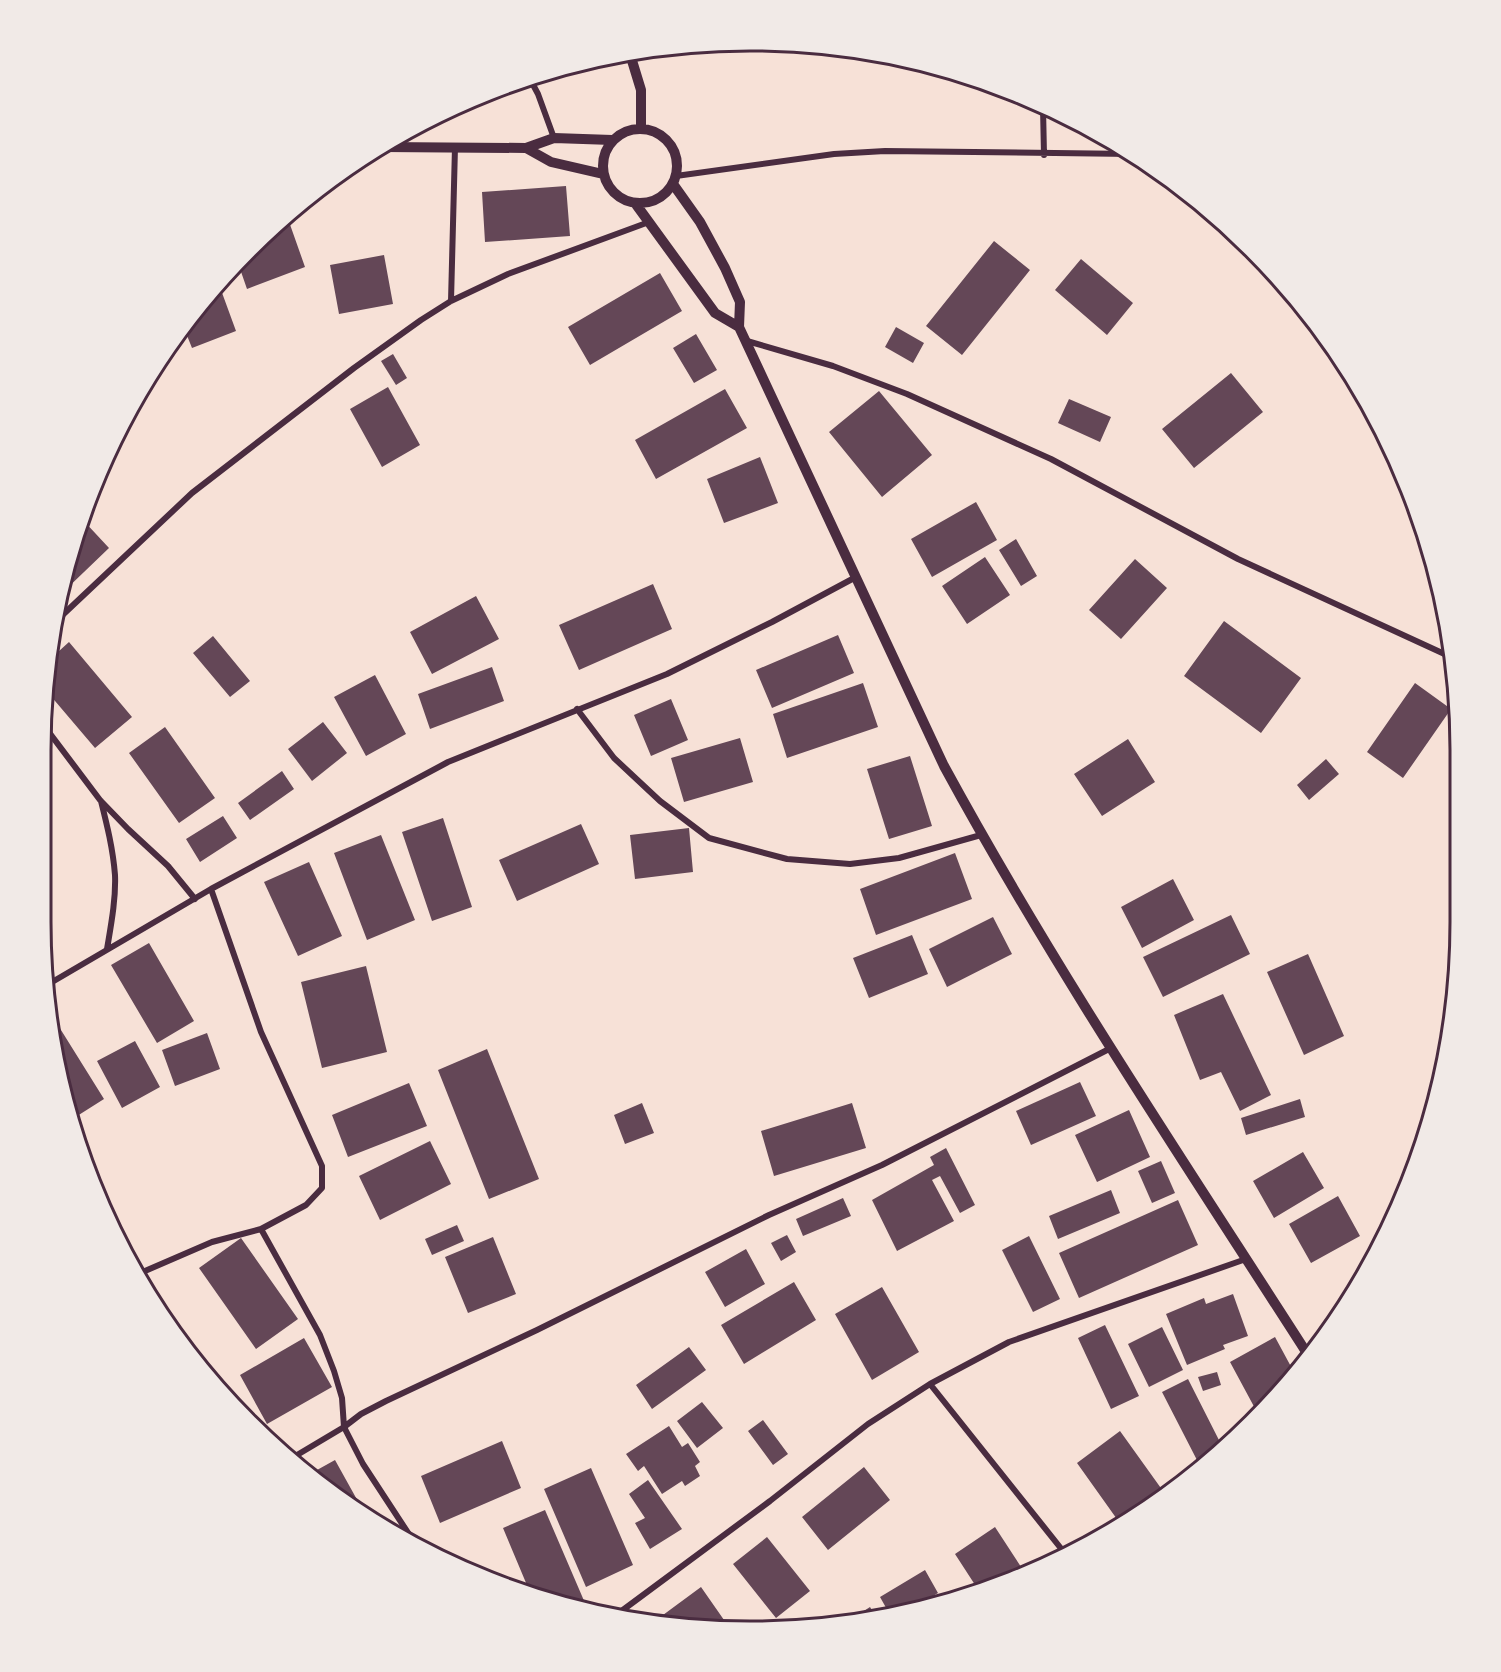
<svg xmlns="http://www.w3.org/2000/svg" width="1501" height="1672" font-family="Helvetica,sans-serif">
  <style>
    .building { fill: #644757 }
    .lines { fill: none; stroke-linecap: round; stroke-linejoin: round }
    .minor { stroke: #4a2c40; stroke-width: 6 }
    .tertiary { stroke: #4a2c40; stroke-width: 10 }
    .rim { fill: none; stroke: #4a2c40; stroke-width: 3 }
  </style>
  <rect width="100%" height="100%" fill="#f7e1d7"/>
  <path class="building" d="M 566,186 L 570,236 L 485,242 L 482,192 Z
    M 287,216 L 305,267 L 247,289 L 238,263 Z
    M 994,241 L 1030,270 L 962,355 L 926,326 Z
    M 384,255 L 393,304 L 339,314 L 330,265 Z
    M 1081,259 L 1133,303 L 1107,335 L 1055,290 Z
    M 660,273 L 682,311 L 590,365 L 568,327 Z
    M 221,290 L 236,331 L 192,348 L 184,328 L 208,295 Z
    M 896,327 L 924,343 L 913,363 L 885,347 Z
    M 696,334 L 717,370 L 694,383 L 673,348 Z
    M 393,354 L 407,378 L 396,385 L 381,361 Z
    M 1231,373 L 1263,412 L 1194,468 L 1162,429 Z
    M 388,387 L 420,445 L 382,467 L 350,409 Z
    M 725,389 L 747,428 L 656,479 L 635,440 Z
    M 879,391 L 932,455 L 882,497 L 829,432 Z
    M 1069,399 L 1111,417 L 1100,442 L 1058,423 Z
    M 760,457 L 778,503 L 724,523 L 707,479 Z
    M 976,502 L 997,540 L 932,577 L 911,539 Z
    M 82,519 L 109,548 L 59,596 Z
    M 1016,539 L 1037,576 L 1021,586 L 999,550 Z
    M 985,557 L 1010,595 L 967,624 L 942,586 Z
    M 1135,559 L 1167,588 L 1121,639 L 1089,610 Z
    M 653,584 L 672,629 L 579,670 L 559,625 Z
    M 476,596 L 499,639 L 432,674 L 410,632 Z
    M 1224,621 L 1301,678 L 1261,733 L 1184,676 Z
    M 838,635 L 854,673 L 772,708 L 756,670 Z
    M 213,636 L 250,681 L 230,697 L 193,653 Z
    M 69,642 L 132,717 L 95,748 L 44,688 L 48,661 Z
    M 492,667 L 504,701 L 430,729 L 418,694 Z
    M 375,675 L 406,734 L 366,756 L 334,697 Z
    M 863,683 L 878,727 L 787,758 L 773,714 Z
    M 1415,683 L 1451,709 L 1403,778 L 1367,752 Z
    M 671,699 L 688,740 L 651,756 L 634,715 Z
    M 323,722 L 347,753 L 312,781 L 288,749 Z
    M 165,727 L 215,798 L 179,823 L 129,753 Z
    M 740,738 L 753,782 L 684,802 L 671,758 Z
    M 1128,739 L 1155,782 L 1102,816 L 1074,774 Z
    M 910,756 L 932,826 L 889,839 L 867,769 Z
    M 1326,759 L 1339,774 L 1309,800 L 1297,785 Z
    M 282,771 L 294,789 L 250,820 L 238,803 Z
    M 223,816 L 237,838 L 200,862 L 186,839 Z
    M 443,818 L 472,907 L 432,921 L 402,832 Z
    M 581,824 L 599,864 L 517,901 L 499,860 Z
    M 689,828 L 693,872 L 635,879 L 630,835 Z
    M 381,835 L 415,920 L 367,940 L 334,853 Z
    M 955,853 L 972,899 L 876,935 L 860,889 Z
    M 309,862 L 342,936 L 298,956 L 264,882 Z
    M 1173,879 L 1194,920 L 1142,948 L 1121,907 Z
    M 1231,915 L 1250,954 L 1163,997 L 1143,957 Z
    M 993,917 L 1012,954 L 947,987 L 929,949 Z
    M 912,935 L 928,974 L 869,998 L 853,958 Z
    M 149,943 L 194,1021 L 157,1043 L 111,965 Z
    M 1308,954 L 1344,1036 L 1304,1055 L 1267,972 Z
    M 366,966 L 387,1052 L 322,1068 L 301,982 Z
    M 1223,994 L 1271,1095 L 1240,1111 L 1221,1072 L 1200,1080 L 1174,1015 Z
    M 56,1022 L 104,1099 L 74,1118 L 54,1060 L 51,1025 Z
    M 207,1033 L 220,1069 L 175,1086 L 162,1050 Z
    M 135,1041 L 160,1087 L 122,1108 L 97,1061 Z
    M 487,1049 L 539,1179 L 489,1199 L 438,1070 Z
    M 1080,1082 L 1096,1116 L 1031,1145 L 1016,1111 Z
    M 409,1083 L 427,1126 L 348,1157 L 332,1115 Z
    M 1300,1099 L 1305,1117 L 1246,1135 L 1241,1118 Z
    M 642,1103 L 654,1133 L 625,1144 L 614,1115 Z
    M 852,1103 L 866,1148 L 774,1176 L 761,1131 Z
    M 1129,1110 L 1150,1157 L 1097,1182 L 1075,1135 Z
    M 430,1141 L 451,1184 L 380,1220 L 359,1176 Z
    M 946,1148 L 975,1205 L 960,1213 L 940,1176 L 932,1180 L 954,1221 L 897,1251 L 872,1200 L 934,1165 L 930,1157 Z
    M 1303,1152 L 1324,1188 L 1274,1218 L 1253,1181 Z
    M 1161,1161 L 1175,1193 L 1152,1203 L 1138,1171 Z
    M 1111,1190 L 1120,1213 L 1058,1239 L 1049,1216 Z
    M 1338,1196 L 1360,1236 L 1311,1263 L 1289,1224 Z
    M 843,1198 L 851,1216 L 803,1236 L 796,1219 Z
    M 1178,1200 L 1198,1245 L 1079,1298 L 1059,1253 Z
    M 457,1225 L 464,1241 L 432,1255 L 425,1239 Z
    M 787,1235 L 796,1252 L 781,1261 L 771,1243 Z
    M 1029,1236 L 1060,1299 L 1033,1312 L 1002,1250 Z
    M 493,1237 L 516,1294 L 468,1313 L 445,1257 Z
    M 241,1238 L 298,1319 L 256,1349 L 199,1268 Z
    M 746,1249 L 765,1284 L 725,1307 L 705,1272 Z
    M 794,1282 L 816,1320 L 744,1364 L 721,1325 Z
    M 882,1287 L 919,1352 L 872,1380 L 835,1314 Z
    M 1233,1294 L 1248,1336 L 1223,1345 L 1225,1349 L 1187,1365 L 1166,1314 L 1204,1298 L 1206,1304 Z
    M 1105,1325 L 1139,1396 L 1111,1409 L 1078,1338 Z
    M 1162,1327 L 1183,1370 L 1149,1387 L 1128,1344 Z
    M 1275,1337 L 1295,1374 L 1258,1414 L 1230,1362 Z
    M 304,1338 L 332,1387 L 267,1424 L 240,1375 Z
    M 689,1347 L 706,1370 L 652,1409 L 636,1385 Z
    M 1217,1372 L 1221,1385 L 1203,1391 L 1198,1377 Z
    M 1188,1379 L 1224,1450 L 1199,1464 L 1162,1392 Z
    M 702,1402 L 723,1428 L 697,1448 L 677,1421 Z
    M 763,1420 L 788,1454 L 773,1465 L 748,1431 Z
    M 669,1426 L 682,1447 L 688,1443 L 700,1462 L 695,1466 L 700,1476 L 685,1486 L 682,1481 L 662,1494 L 644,1466 L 638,1471 L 626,1454 Z
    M 1120,1431 L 1163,1491 L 1119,1522 L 1077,1463 Z
    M 502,1441 L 521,1488 L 440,1523 L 421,1476 Z
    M 335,1460 L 365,1514 L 318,1485 L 308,1475 Z
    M 864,1467 L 890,1500 L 828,1550 L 802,1517 Z
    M 591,1468 L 633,1565 L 586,1587 L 544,1489 Z
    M 648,1480 L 682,1529 L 650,1549 L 635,1523 L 645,1518 L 629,1494 Z
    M 545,1510 L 585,1603 L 577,1606 L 529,1590 L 503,1528 Z
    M 995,1527 L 1025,1573 L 979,1591 L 955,1554 Z
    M 767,1537 L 810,1591 L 776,1618 L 733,1564 Z
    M 925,1570 L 938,1593 L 907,1611 L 889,1613 L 880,1597 Z
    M 701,1587 L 731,1630 L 669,1623 L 663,1615 Z
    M 870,1607 L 875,1615 L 853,1618 Z"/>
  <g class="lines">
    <path class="minor" d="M 530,79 L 538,94 L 554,138
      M 1043,107 L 1044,155
      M 676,176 L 834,154 L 885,151 L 1132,154
      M 451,301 L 455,147
      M 747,341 L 833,366 L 907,394 L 1051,459 L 1238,559 L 1451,657
      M 53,624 L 192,493 L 354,368 L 421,320 L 451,301 L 508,274 L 649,222
      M 577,709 L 614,758 L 660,801 L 709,838 L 787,859 L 850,864 L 899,858 L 981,835
      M 42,723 L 100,800 L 128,829 L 168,866 L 195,899
      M 101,801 C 107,825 113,849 115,875 C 116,899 111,925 107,949
      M 47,985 L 211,889 L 448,762 L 667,674 L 772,622 L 856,577
      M 261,1229 L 320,1335 L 334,1371 L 342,1398 L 344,1427 L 363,1464 L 416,1545
      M 138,1274 L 212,1242 L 261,1229 L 306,1205 L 322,1188 L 322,1166 L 261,1032 L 211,889
      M 930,1384 L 1067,1556
      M 292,1458 L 344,1427 L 361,1414 L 386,1401 L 537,1330 L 769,1215 L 882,1165 L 1111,1048
      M 612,1618 L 770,1501 L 868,1424 L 930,1384 L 1009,1342 L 1246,1259"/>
    <path class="tertiary" d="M 630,54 L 641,90 L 641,128
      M603 166a37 37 0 1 1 74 0a37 37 0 1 1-74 0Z
      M 383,147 L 526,148 L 554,138 L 612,140
      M 526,148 L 551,162 L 603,174
      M 673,184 L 700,222 L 725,268 L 740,302 L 739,327 L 944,766 C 1055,970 1185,1163 1310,1358
      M 635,203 L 715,313 L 739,327"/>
  </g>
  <path d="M0 0H1501V1672H0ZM750 51H751A699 699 0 0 1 1450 750V922A699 699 0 0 1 751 1621H750A699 699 0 0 1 51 922V750A699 699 0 0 1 750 51Z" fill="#f1eae7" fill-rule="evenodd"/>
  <path class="rim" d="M750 51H751A699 699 0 0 1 1450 750V922A699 699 0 0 1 751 1621H750A699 699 0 0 1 51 922V750A699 699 0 0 1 750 51Z"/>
</svg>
